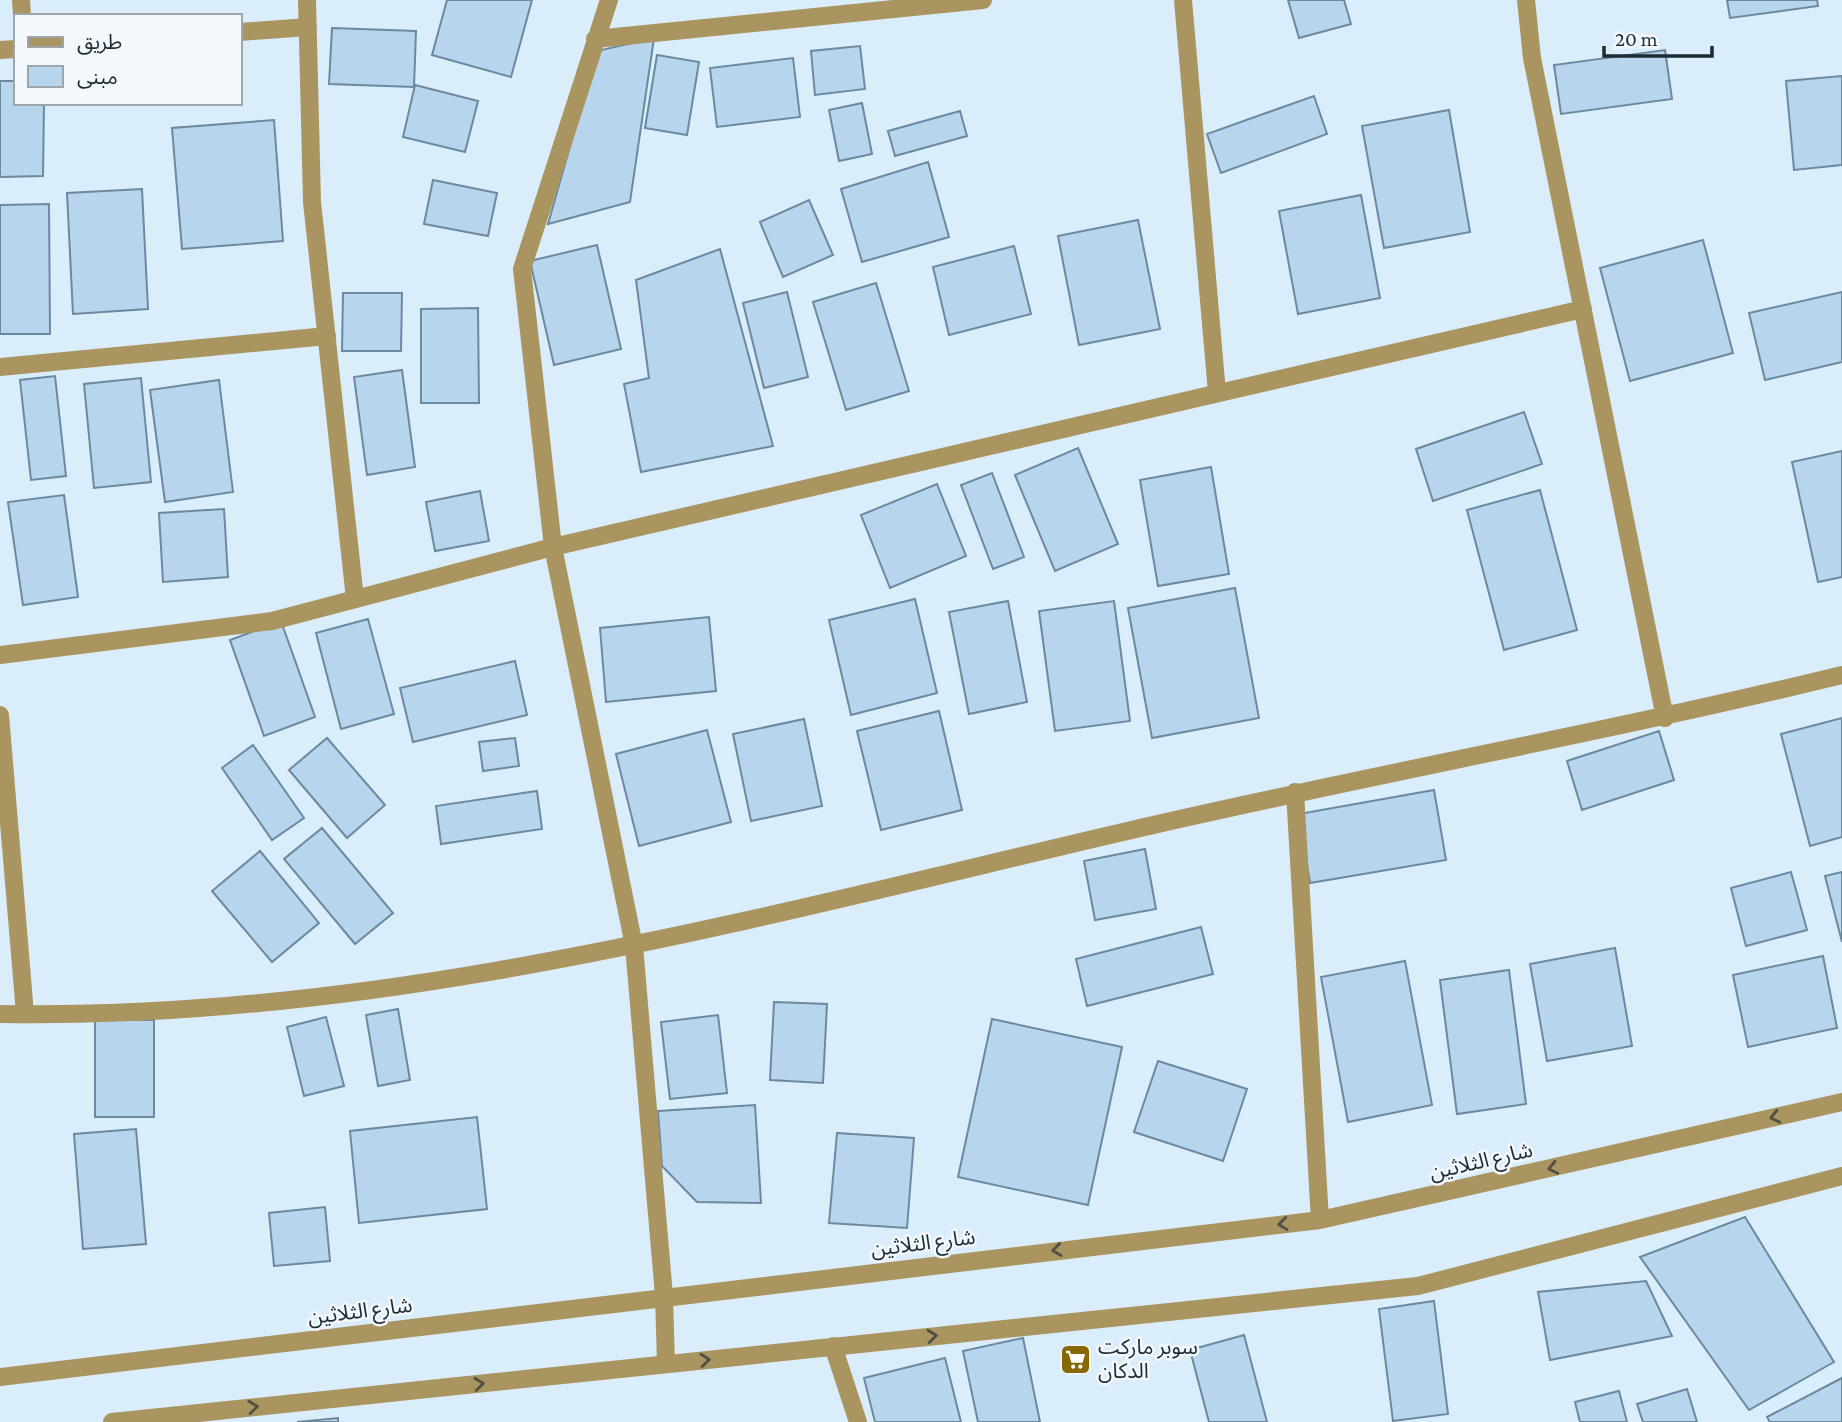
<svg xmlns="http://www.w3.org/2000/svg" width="1842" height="1422" font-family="'Crimson Pro','Noto Sans Arabic',serif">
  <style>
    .building { fill: #b7d6ed; stroke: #6c899e; stroke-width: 2 }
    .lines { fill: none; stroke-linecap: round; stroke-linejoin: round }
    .minor { stroke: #aa9560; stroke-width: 18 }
    .oneway { stroke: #505043 }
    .labels { text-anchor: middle; stroke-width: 5; stroke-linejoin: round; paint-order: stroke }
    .street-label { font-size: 21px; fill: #1f2b33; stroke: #f2f8fc }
    .poi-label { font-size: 21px; fill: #1f2b33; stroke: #f2f8fc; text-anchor: start }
  </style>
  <rect width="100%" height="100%" fill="#daedfb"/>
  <path class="building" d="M 447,0 L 532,0 L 511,77 L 432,55 Z
    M 1288,0 L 1344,0 L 1351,24 L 1299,38 Z
    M 1727,0 L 1817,0 L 1818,6 L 1730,18 Z
    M 332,28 L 416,31 L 414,87 L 329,84 Z
    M 654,38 L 630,202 L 548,224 L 597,51 Z
    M 860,46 L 865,89 L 815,95 L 811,51 Z
    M 1665,50 L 1672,99 L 1561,114 L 1554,65 Z
    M 657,55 L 699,62 L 687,135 L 645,128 Z
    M 793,58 L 800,117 L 717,127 L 710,68 Z
    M 1842,76 L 1842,165 L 1794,170 L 1786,81 Z
    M 0,81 L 16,81 L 16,103 L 44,103 L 43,176 L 0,177 Z
    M 415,85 L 478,101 L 465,152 L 403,137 Z
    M 1314,96 L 1327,134 L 1221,173 L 1207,134 Z
    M 862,103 L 872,154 L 839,161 L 829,110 Z
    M 1449,110 L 1470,232 L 1384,248 L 1362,126 Z
    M 960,111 L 967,136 L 895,156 L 888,131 Z
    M 274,120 L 283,241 L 182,249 L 172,128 Z
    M 928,162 L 949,237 L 862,262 L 841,189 Z
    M 433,180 L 497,193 L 488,236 L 424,224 Z
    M 142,189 L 148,309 L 73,314 L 67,193 Z
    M 1361,195 L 1380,298 L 1298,314 L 1279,211 Z
    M 809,200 L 833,255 L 783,277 L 760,222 Z
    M 49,204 L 50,334 L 0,334 L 0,205 Z
    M 1138,220 L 1160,329 L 1079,345 L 1058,236 Z
    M 1703,240 L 1733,353 L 1630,381 L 1600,268 Z
    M 597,245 L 621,349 L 554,365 L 530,261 Z
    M 1014,246 L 1031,314 L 949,335 L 933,267 Z
    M 720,249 L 773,446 L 641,472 L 624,384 L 649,378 L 636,280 Z
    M 876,283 L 909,391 L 846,410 L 813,302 Z
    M 787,292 L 808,377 L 764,388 L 743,303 Z
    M 1842,292 L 1842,362 L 1765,380 L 1749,313 Z
    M 343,293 L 402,293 L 401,351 L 342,351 Z
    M 478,308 L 479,403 L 421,403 L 421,309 Z
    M 402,370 L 415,467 L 367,475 L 354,377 Z
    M 55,376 L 66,476 L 31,480 L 20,380 Z
    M 141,378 L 151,482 L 94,488 L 84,384 Z
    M 219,380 L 233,492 L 165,502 L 150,390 Z
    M 1524,412 L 1542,464 L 1433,501 L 1416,449 Z
    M 1078,448 L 1118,544 L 1055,571 L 1015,475 Z
    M 1842,451 L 1842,577 L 1818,582 L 1792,462 Z
    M 1211,467 L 1229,574 L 1158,586 L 1140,480 Z
    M 992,473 L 1024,557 L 993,569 L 961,485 Z
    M 937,484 L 966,556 L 890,588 L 861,515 Z
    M 1540,490 L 1577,630 L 1504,650 L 1467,510 Z
    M 480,491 L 489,541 L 435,551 L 426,502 Z
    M 64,495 L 78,597 L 23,605 L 8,502 Z
    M 224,509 L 228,577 L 163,582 L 159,513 Z
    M 1235,588 L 1259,718 L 1152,738 L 1128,608 Z
    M 915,599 L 937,693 L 851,715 L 829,620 Z
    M 1008,601 L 1027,702 L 969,714 L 949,612 Z
    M 1114,601 L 1130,721 L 1055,731 L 1039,611 Z
    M 709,617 L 716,691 L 606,702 L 600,628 Z
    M 368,619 L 394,714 L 341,729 L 316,633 Z
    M 281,621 L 315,717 L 264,736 L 230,640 Z
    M 515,661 L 527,715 L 413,742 L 400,688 Z
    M 939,711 L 962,810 L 881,830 L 857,731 Z
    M 1842,718 L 1842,837 L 1810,846 L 1781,734 Z
    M 804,719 L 822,806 L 751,821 L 733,734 Z
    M 707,730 L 731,822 L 639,846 L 616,754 Z
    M 1659,731 L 1674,780 L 1582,810 L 1567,761 Z
    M 327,738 L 385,805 L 347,838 L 289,770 Z
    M 515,738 L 519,766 L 483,771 L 479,742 Z
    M 253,745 L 304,818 L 272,840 L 222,768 Z
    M 1434,790 L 1446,860 L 1310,883 L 1299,814 Z
    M 537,791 L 542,829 L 441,844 L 436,806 Z
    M 322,828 L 393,913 L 355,944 L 284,859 Z
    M 1145,849 L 1156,909 L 1095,920 L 1084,861 Z
    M 260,851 L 319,923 L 272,962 L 212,891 Z
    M 1791,872 L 1807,930 L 1746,946 L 1731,888 Z
    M 1842,872 L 1842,942 L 1825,876 Z
    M 1201,927 L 1213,974 L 1087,1006 L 1076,959 Z
    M 1615,948 L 1632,1046 L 1547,1061 L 1530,964 Z
    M 1823,956 L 1837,1028 L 1748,1047 L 1733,975 Z
    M 1405,961 L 1432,1105 L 1348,1122 L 1321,977 Z
    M 1509,970 L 1526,1104 L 1457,1114 L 1440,980 Z
    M 774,1002 L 827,1004 L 823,1083 L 770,1080 Z
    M 398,1009 L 410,1080 L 378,1086 L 366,1015 Z
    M 718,1015 L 727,1093 L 670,1099 L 661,1022 Z
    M 326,1017 L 344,1086 L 304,1096 L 287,1027 Z
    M 992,1019 L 1122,1047 L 1088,1205 L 958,1177 Z
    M 95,1020 L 154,1020 L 154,1117 L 95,1117 Z
    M 1158,1061 L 1247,1089 L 1223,1161 L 1134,1132 Z
    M 755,1105 L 761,1203 L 697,1202 L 662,1166 L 658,1111 Z
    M 477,1117 L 487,1209 L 359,1223 L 350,1131 Z
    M 136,1129 L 146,1244 L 83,1249 L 74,1134 Z
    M 837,1133 L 914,1138 L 907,1228 L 829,1223 Z
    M 325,1207 L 330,1261 L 274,1266 L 269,1213 Z
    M 1745,1217 L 1834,1362 L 1749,1410 L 1640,1257 Z
    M 1646,1281 L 1672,1336 L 1550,1360 L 1538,1292 Z
    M 1434,1301 L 1448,1414 L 1393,1421 L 1379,1309 Z
    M 1244,1335 L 1267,1422 L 1209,1422 L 1190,1350 Z
    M 1023,1338 L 1040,1422 L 978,1422 L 963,1351 Z
    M 945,1358 L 961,1422 L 875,1422 L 864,1378 Z
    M 1842,1378 L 1842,1422 L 1770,1422 L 1767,1417 Z
    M 1687,1389 L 1697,1422 L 1643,1422 L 1637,1404 Z
    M 1619,1391 L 1627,1422 L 1580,1422 L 1575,1402 Z
    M 338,1418 L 338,1422 L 297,1422 Z"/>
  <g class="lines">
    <path class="minor" d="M 21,0 L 22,16
      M 307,0 L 312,202 L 355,599
      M 609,0 L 522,269 L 553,547 L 634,946 L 664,1296 L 666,1364
      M 1183,0 L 1217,393
      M 1526,0 L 1532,58 L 1665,718
      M 240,32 L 308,27
      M 595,39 L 983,0
      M 0,50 L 16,49
      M 0,367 L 327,336
      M 0,655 L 272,621 L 553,547 L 1583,309
      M 0,715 L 25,1014
      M 1295,792 L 1320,1220
      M 0,1014 C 382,1021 754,918 1123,832 C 1362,776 1604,733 1842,675
      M 833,1346 L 858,1422
      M 0,1377 L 1320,1220 L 1842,1102
      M 112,1422 L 1418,1286 L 1842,1176"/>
  </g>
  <defs><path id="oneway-chevron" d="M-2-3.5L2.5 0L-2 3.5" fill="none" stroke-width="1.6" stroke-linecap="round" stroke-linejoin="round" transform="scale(1.75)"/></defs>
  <g class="oneway">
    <use href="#oneway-chevron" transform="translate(1775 1117) rotate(167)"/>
    <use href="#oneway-chevron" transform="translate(1553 1168) rotate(167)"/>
    <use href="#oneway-chevron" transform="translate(1283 1224) rotate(173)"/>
    <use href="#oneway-chevron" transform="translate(1057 1250) rotate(173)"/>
    <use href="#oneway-chevron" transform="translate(932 1336) rotate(-6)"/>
    <use href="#oneway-chevron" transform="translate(705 1360) rotate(-6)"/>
    <use href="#oneway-chevron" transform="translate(479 1384) rotate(-6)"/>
    <use href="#oneway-chevron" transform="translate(253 1407) rotate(-6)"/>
  </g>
  <defs>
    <symbol id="supermarket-square" viewBox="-11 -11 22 22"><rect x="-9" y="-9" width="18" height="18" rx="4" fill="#866903" stroke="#f2f8fc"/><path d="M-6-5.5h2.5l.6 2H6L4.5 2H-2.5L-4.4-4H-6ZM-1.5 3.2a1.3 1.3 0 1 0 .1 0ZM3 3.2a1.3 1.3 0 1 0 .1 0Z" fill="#fff"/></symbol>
  </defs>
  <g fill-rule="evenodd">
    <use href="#supermarket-square" x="1058" y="1342" width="35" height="35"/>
  </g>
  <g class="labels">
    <g class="street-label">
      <text transform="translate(1481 1161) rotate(-13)" y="7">شارع الثلاثين</text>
      <text transform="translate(923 1243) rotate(-7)" y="7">شارع الثلاثين</text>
      <text transform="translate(360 1311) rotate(-7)" y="7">شارع الثلاثين</text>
    </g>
    <g class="poi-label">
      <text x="1098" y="1354">سوبر ماركت<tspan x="1098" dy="24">الدكان</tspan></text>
    </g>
  </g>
  <rect x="14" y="14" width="228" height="91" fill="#f2f8fc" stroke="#9ea6ac" stroke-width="2"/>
  <rect x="28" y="37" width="35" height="10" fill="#aa9560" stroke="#9ea6ac" stroke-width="2"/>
  <text x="77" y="49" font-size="21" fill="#1f2b33">طريق</text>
  <rect x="28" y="66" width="35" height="21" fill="#b7d6ed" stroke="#9ea6ac" stroke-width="2"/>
  <text x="77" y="84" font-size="21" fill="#1f2b33">مبنى</text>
  <path d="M1604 46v10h108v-10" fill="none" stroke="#1f2b33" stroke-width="3.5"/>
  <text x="1615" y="46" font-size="21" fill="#1f2b33" stroke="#f2f8fc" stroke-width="5" paint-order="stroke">20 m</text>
</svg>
